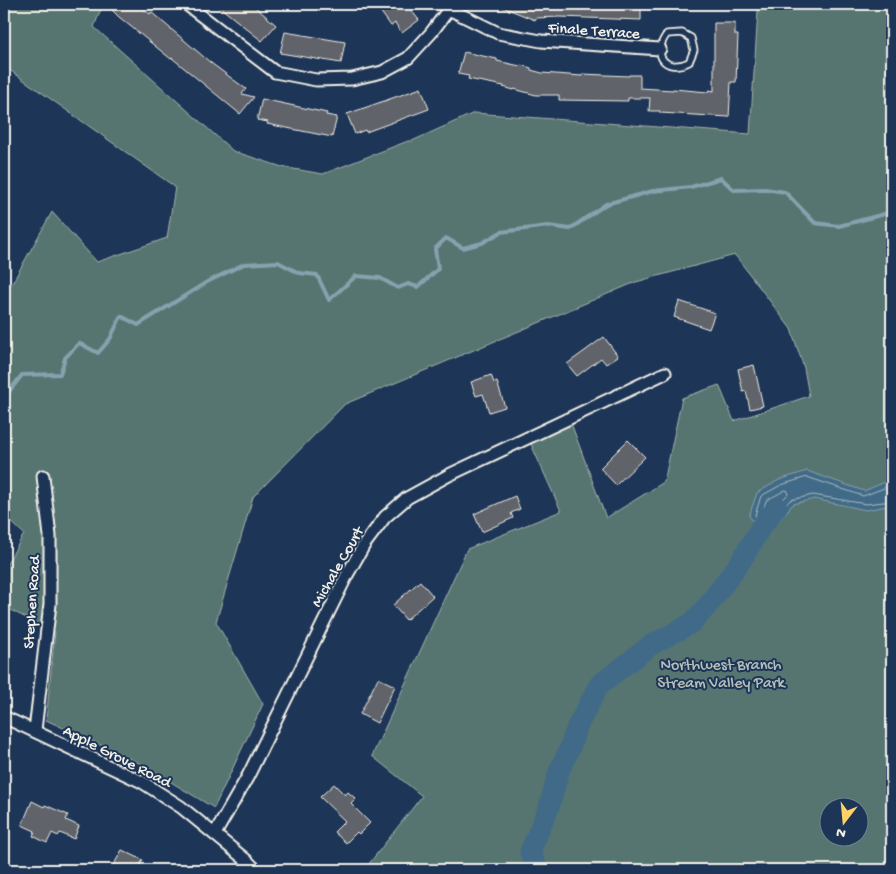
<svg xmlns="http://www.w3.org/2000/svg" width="896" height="874" font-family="'Gochi Hand',sans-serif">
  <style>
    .green { fill: #577471; stroke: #a6b2ac; fill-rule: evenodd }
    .water { fill: #406b87; stroke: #88a1ae }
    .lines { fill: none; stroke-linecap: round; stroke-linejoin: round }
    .shore { stroke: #acbbc1; stroke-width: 1 }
    .stream { stroke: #88a1ae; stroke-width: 4 }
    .river { stroke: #406b87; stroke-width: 21 }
    .building { fill: #60636a; stroke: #f4f1e8 }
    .service-casing { stroke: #f4f1e8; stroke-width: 9 }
    .minor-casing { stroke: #f4f1e8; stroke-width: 15 }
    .service { stroke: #1d3557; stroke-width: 5.5 }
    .minor { stroke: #1d3557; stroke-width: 11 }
    .labels { text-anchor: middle; stroke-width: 4; stroke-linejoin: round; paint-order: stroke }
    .street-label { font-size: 16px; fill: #f4f1e8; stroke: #1d3557 }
    .park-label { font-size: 16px; fill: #b5bfb8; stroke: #1d3557 }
  </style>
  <rect width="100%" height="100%" fill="#1d3557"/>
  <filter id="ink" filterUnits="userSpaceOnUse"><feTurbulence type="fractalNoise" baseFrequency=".02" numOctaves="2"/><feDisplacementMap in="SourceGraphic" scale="10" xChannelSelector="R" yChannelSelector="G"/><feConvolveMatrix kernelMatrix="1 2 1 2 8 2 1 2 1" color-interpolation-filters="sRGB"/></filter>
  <g filter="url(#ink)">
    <path class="green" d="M 4,4 L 103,4 L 94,27 L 233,151 L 282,167 L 323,174 L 408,141 L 412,141 L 474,113 L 750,134 L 758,11 L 755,4 L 892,4 L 892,870 L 374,870 L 368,865 L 422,796 L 372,756 L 467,549 L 561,511 L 530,442 L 571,423 L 606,518 L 664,482 L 682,398 L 719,385 L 734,421 L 809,396 L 804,368 L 791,329 L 735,255 L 636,282 L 345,404 L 253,497 L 216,622 L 263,704 L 214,808 L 141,764 L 46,720 L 55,632 L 4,607 L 4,569 L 24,534 L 4,515 L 4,292 L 10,287 L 52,212 L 97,262 L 167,238 L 175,187 L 4,66 ZM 828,806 L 858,806 L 858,836 L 828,836 Z"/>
    <path class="water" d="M 807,471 L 864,491 L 892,479 L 892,505 L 866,510 L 814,499 L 793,504 L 766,536 L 749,516 L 757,493 L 779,480 Z"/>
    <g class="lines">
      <path class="shore" d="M 892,485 L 863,496 L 807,477 L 781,485 L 761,496 L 755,515 L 764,526 L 766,527 L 790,500 L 813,495 L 866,504 L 892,501
        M 786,490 L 788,491 L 788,494 L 768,516 L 764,517 L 762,513 L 766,501 Z"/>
      <path class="stream" d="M 4,398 L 22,375 L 60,374 L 65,358 L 79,343 L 98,353 L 110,339 L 121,316 L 138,325 L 207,282 L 244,264 L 278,262 L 299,273 L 317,275 L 329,300 L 356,276 L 380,278 L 398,288 L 408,284 L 418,287 L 438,269 L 435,249 L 446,238 L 463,248 L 482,243 L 501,232 L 548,226 L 570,229 L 606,204 L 653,191 L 691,187 L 721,178 L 734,190 L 765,189 L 785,192 L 815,223 L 839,226 L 892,212"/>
      <path class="river" d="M 538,870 L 530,852 L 549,807 L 559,771 L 569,750 L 577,727 L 599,685 L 651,645 L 692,623 L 708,605 L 741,561 L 761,527 L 777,507"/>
    </g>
    <path class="building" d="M 116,4 L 137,4 L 150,14 L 151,12 L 211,63 L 246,89 L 242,94 L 254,97 L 240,114 L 172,58 L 171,59 L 119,17 L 111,9 Z
      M 216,4 L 252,4 L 276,25 L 262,41 Z
      M 375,4 L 406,4 L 419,20 L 402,33 L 395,23 L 391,26 Z
      M 495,4 L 641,4 L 641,20 L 560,17 L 536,18 L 535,20 Z
      M 714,23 L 735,23 L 735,35 L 738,35 L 736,82 L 731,82 L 729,117 L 660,113 L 660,111 L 649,111 L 650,98 L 628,98 L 628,101 L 559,100 L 559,95 L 536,95 L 514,89 L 514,90 L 503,87 L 504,86 L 468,79 L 469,76 L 458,74 L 464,52 L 497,59 L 497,61 L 520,66 L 521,65 L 531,68 L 531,70 L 542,73 L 582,76 L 582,74 L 629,76 L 629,75 L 640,75 L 640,88 L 673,90 L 673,89 L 708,92 L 709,90 L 714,91 Z
      M 285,32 L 345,42 L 341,63 L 280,53 Z
      M 421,88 L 429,109 L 366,132 L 365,130 L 355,134 L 347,114 Z
      M 262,99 L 327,113 L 326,115 L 337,117 L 332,137 L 267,124 L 268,122 L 257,120 Z
      M 679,301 L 715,313 L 709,329 L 674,317 Z
      M 604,337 L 618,356 L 606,364 L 601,358 L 577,376 L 567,364 Z
      M 754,365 L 763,406 L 750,409 L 746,391 L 743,392 L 738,369 Z
      M 491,375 L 494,383 L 497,382 L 505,407 L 489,412 L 483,394 L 476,396 L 471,382 Z
      M 628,440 L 645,457 L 616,485 L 600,468 Z
      M 515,496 L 520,509 L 511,513 L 513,518 L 482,532 L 474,514 Z
      M 420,581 L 433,596 L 406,620 L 393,605 Z
      M 378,678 L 395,686 L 377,723 L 360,714 Z
      M 334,784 L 345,795 L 348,792 L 356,799 L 351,804 L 370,823 L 359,834 L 357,832 L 346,843 L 334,832 L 345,821 L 320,797 Z
      M 32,801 L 44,807 L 45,805 L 68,815 L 66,820 L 79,826 L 74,839 L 60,833 L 58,836 L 52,833 L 47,843 L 33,836 L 35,831 L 22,825 Z
      M 122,850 L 143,860 L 137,870 L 121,870 L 113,866 Z"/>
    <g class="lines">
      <defs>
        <path id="service" d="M 682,33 L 691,38 L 694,50 L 689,62 C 665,73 651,55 667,34 Z"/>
        <path id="minor" d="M 186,4 L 275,72 L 316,80 L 352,79 L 382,72 L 408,58 L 431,33 L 449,9
          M 445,4 L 449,9 L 498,33 L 541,41 L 660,49
          M 4,717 L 142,782 L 181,807 L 246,860 L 256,870
          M 35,730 L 50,604 L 50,536 L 43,476
          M 215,834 L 248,776 L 347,575 L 364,545 L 385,517 L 407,498 L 449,475 L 665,373"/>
      </defs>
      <use href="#service" class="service-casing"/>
      <use href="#minor" class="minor-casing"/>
      <use href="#service" class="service"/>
      <use href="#minor" class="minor"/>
    </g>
  </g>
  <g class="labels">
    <g class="street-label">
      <text transform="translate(594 29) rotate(4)" y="6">Finale Terrace</text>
      <text transform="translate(336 566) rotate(-60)" y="6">Michale Court</text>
      <text transform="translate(30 602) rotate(-86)" y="6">Stephen Road</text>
      <text transform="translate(118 755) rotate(27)" y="6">Apple Grove Road</text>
    </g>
    <g class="park-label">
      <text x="721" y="669">Northwest Branch<tspan x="721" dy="18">Stream Valley Park</tspan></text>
    </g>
  </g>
  <rect width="896" height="874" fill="none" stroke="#1d3557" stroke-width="20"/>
  <rect x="10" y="10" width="876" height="854" fill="none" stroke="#f4f1e8" stroke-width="2" filter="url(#ink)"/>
  <g transform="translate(844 822) rotate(196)"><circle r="24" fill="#1d3557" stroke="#738091"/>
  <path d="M0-4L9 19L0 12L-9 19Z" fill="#ffd166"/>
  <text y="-8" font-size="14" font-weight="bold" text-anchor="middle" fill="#f4f1e8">N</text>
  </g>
</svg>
